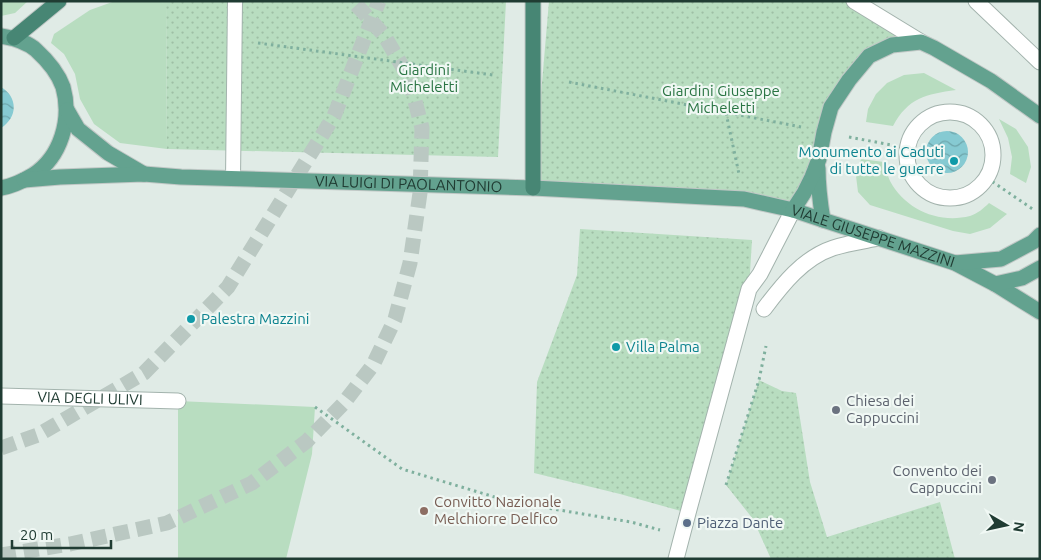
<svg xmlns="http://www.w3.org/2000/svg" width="1041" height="560" font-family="Ubuntu,sans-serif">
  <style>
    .grass { fill: #b8ddc0 }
    .park { fill: url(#park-dots) }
    .water { fill: url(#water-waves) }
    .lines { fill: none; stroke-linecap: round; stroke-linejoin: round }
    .trunk-tunnel { stroke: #bac8c2; stroke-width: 15; stroke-dasharray: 15 8; stroke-linecap: butt }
    .service-casing { stroke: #a3b3ad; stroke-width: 16 }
    .pedestrian-casing { stroke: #a3b3ad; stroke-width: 17 }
    .minor-casing { stroke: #a3b3ad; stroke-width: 17 }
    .primary-casing { stroke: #c1c8c6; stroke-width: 17 }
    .trunk-casing { stroke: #c1c8c6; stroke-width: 17 }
    .path { stroke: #7fb09e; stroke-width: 3; stroke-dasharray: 2.5 4; stroke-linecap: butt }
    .service { stroke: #fff; stroke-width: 14 }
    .pedestrian { stroke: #fff; stroke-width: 15 }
    .minor { stroke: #fff; stroke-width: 15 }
    .primary { stroke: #63a28f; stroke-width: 15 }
    .trunk { stroke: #478674; stroke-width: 15 }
    .culture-dot { fill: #0f9aa8; stroke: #f0f8f4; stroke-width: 2 }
    .worship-dot { fill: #6b7280; stroke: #f0f8f4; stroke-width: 2 }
    .education-dot { fill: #8d6e63; stroke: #f0f8f4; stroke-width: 2 }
    .service-dot { fill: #5c6f8a; stroke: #f0f8f4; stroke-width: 2 }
    .labels { text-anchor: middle; stroke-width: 4.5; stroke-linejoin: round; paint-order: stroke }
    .park-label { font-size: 15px; fill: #297443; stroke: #f0f8f4 }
    .culture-label { font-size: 15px; fill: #0d838f; stroke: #f0f8f4; text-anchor: start }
    .street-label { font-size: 15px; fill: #203c33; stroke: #f0f8f4 }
    .worship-label { font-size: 15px; fill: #5b616d; stroke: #f0f8f4; text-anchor: start }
    .education-label { font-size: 15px; fill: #785e54; stroke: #f0f8f4; text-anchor: start }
    .service-label { font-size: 15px; fill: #4e5e75; stroke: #f0f8f4; text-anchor: start }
  </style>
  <defs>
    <pattern id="park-dots" width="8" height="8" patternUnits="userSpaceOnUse" patternTransform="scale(1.25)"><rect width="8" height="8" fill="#b8ddc0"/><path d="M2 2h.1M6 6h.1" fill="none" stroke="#9ebfa5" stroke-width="1.8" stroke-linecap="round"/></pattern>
    <pattern id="water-waves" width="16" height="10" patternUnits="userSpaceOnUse" patternTransform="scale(1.25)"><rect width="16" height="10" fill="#86cad2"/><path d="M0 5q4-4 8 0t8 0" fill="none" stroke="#6da5ab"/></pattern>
  </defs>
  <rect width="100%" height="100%" fill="#e0ebe6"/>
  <path class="grass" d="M 1,1 L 28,1 L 15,13 L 1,16 Z
    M 115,1 L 166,1 L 167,149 L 120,143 L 94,124 L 80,99 L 75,74 L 64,54 L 51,43 L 54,34 L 90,10 Z
    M 924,73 L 956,90 C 926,94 908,98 893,126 L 866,122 L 868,109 L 876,94 L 887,83 L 904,75 Z
    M 999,119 L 1016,129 L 1028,147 L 1031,167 L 1026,183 L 1010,174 L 1012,157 L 1008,138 Z
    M 861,159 L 884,162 C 886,168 887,175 890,181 C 905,209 938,224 970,216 C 977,214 984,208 989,203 L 1007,214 L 990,228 L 970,234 L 953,231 L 870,205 L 858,192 L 856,176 Z
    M 178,401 L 315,407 L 312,454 L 286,559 L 178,559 Z"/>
  <path class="park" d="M 166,1 L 506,1 L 498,157 L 167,149 Z
    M 549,1 L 854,1 L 921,42 L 892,45 L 849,80 L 793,210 L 533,188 Z
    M 580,229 L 752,240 L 749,289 L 688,513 L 620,494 L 534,473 L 537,382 L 577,275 Z
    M 759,380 L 782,391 L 796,393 L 810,482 L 827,537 L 940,502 L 955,559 L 771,559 L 753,519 L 726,485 Z"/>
  <path class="water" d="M 1,87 C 18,97 18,117 1,128 Z
    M926 152a21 21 0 1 1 42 0a21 21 0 1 1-42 0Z"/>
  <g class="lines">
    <path class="trunk-tunnel" d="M 1,448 L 38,435 L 144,373 L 228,287 L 334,116 L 379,1
      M 1,555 L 70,544 L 167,523 L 252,483 L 307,441 L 343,404 L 373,365 L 395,319 L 410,263 L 420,193 L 422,128 L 409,78 L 384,35 L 353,1"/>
    <defs>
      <path id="service" d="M 233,179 L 235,1"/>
      <path id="pedestrian" d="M907 155a43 43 0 1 1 86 0a43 43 0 1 1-86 0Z"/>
      <g id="minor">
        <path d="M 854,1 L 921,42"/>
        <path d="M 976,1 L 1040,62"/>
        <path d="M 764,309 C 782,285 803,258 833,248 C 848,243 864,241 879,238"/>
        <path id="s1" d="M 1,396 L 178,401"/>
        <path d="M 676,559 L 688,513 L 749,289 L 760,274 L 793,210"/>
      </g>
      <g id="primary">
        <path d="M 1,36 C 13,38 27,42 36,50 C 47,60 58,73 63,87 C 72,119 61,157 33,175 C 23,181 13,186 1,188"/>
        <path d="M 67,110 L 78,129 L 108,153 L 144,174"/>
        <path d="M 818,168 C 818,186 820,202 823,220"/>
        <path id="s2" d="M 24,180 L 60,177 L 144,174 L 181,177 L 533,188 L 744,199 L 793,210 L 823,220 L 955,263 L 995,284 L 1040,312"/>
        <path d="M 793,210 L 804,193 L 812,177 L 819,159 L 824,132 L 831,107 L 849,80 L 869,56 L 892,45 L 921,42 L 934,48 L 991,81 L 1040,116"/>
        <path d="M 955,263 L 1001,259 L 1033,242 L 1040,235"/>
        <path d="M 995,284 L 1022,278 L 1040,268"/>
      </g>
      <path id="trunk" d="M 533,1 L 533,188
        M 14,38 L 59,1"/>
    </defs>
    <use href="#service" class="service-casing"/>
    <use href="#pedestrian" class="pedestrian-casing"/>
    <use href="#minor" class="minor-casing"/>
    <use href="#primary" class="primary-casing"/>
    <use href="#trunk" class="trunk-casing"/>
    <path class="path" d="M 258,43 L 493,75
      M 569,82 L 801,127
      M 726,113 L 739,174
      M 849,137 L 907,148
      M 987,178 L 1034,210
      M 315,407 L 402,469 L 511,502 L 631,522 L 660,530
      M 726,485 L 759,380 L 766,346"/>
    <use href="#service" class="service"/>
    <use href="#pedestrian" class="pedestrian"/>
    <use href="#minor" class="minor"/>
    <use href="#primary" class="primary"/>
    <use href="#trunk" class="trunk"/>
  </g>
  <g class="culture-dot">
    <circle cx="954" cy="161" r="5"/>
    <circle cx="191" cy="319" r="5"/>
    <circle cx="616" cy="347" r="5"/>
  </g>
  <g class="worship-dot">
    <circle cx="836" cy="410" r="5"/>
    <circle cx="992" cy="480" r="5"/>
  </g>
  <circle class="education-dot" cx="424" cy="511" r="5"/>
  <circle class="service-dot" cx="687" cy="523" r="5"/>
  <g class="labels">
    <g class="park-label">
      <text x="424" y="75">Giardini<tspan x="424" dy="17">Micheletti</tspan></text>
      <text x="721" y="96">Giardini Giuseppe<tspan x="721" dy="17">Micheletti</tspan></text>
    </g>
    <g class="culture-label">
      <text x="944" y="157" text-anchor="end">Monumento ai Caduti<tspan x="944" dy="17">di tutte le guerre</tspan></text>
      <text x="201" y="324">Palestra Mazzini</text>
      <text x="626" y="352">Villa Palma</text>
    </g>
    <g class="street-label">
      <text dy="5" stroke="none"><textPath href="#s2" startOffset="385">VIA LUIGI DI PAOLANTONIO</textPath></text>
      <text dy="5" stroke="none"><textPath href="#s2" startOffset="855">VIALE GIUSEPPE MAZZINI</textPath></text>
      <text dy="5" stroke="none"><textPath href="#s1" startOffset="89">VIA DEGLI ULIVI</textPath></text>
    </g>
    <g class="worship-label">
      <text x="846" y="406">Chiesa dei<tspan x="846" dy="17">Cappuccini</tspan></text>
      <text x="982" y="476" text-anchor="end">Convento dei<tspan x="982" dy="17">Cappuccini</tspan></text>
    </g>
    <g class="education-label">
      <text x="434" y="507">Convitto Nazionale<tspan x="434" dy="17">Melchiorre Delfico</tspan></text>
    </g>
    <g class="service-label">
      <text x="697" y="528">Piazza Dante</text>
    </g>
  </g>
  <rect width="1041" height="560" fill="none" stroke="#203c33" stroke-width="5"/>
  <g transform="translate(1006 525) rotate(99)" stroke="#f0f8f4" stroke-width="4" paint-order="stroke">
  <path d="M0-4L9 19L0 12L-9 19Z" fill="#203c33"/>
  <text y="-8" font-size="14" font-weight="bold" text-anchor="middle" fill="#203c33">N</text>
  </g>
  <path d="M12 540v8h99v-8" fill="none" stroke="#203c33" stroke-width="2.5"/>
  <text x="20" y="540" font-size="15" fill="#203c33" stroke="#f0f8f4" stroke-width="4" paint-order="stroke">20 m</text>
</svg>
